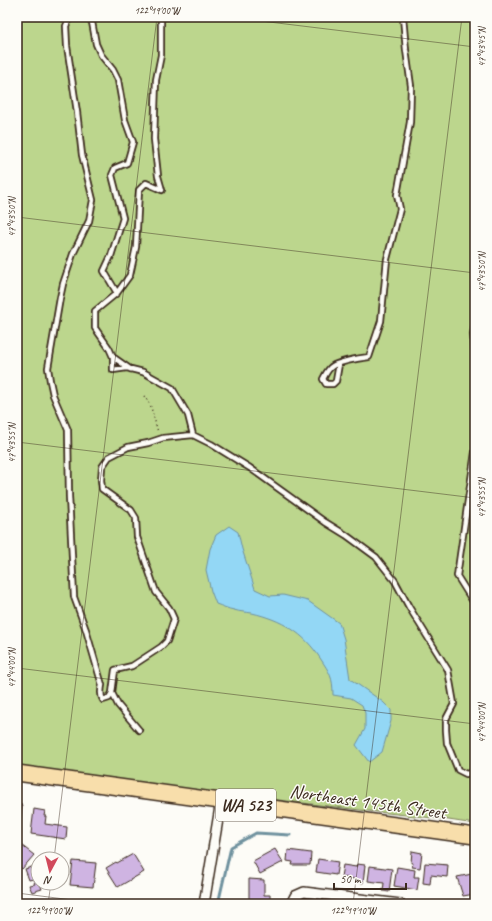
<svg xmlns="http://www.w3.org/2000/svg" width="492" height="921" font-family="Caveat,sans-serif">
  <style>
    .green { fill: #bcd68d; stroke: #7c8056 }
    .water { fill: #93d7f5; stroke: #70929f }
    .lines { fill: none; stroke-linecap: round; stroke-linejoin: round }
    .stream { stroke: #70929f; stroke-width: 3 }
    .building { fill: #cfb4e2; stroke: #3b2a1e }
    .service-casing { stroke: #3b2a1e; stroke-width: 8 }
    .minor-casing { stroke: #3b2a1e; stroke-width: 12 }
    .primary-casing { stroke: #3b2a1e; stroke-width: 18 }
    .path { stroke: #3b2a1e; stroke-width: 1.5; stroke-dasharray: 1 3; stroke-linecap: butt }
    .service { stroke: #fdfcf7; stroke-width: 4.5 }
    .minor { stroke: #fdfcf7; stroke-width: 9 }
    .primary { stroke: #f8deab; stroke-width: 15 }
    .ticks { fill: none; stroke: #3b2a1e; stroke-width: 1; stroke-opacity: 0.45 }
    .labels { text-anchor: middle; stroke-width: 3; stroke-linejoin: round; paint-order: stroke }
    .shield { fill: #fdfcf7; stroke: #75695f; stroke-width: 1 }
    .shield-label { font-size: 18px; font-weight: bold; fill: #3b2a1e }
    .street-label { font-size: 19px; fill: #3b2a1e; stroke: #fdfcf7 }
    .neatline { fill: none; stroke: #3b2a1e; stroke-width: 1.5 }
    .ticks-label { font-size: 10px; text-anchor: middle; fill: #3b2a1e }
  </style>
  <rect width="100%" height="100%" fill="#fdfcf7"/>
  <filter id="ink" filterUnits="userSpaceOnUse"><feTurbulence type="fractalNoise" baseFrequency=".025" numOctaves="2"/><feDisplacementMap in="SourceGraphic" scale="8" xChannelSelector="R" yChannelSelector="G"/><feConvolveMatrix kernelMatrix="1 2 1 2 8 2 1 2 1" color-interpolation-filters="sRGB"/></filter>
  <g filter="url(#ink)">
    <path class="green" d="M 17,17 L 475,17 L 475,824 L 442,819 L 360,810 L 17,768 Z"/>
    <path class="water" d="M 229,526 L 238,532 L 242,549 L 255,589 L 270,596 L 283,595 L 308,601 L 339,623 L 344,639 L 350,679 L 383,702 L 391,710 L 391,721 L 382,752 L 369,762 L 356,745 L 365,729 L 365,713 L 362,705 L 351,698 L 333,695 C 333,677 330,673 320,658 C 304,633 282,620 252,613 C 246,612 240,612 234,610 C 228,609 222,606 216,604 L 211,591 L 206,570 L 210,549 L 216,535 Z"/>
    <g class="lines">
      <path class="stream" d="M 218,904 L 231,847 L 256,833 L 290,835"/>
    </g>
    <path class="building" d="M 17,805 L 22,805 L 20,825 L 17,825 Z
      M 34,809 L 45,811 L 44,816 L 46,816 L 45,824 L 67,827 L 66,839 L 31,834 Z
      M 17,842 L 34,855 L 22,869 L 17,865 Z
      M 275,849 L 283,862 L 260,874 L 253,861 Z
      M 288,850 L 311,853 L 310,865 L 292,865 L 293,862 L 287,861 Z
      M 412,851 L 422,853 L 420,868 L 412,867 L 413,863 L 411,863 Z
      M 133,854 L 144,872 L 118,887 L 106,868 L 116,862 L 117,863 Z
      M 318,859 L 338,862 L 336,875 L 316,872 Z
      M 73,861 L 96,863 L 93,887 L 70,885 Z
      M 425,863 L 448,865 L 447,877 L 431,875 L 430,884 L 423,883 Z
      M 357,864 L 365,865 L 363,883 L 355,882 L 355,879 L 341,877 L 343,865 L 356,867 Z
      M 38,865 L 38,883 L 43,883 L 40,884 L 42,889 L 32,892 L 29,885 L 35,884 L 33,879 L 29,880 L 25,869 Z
      M 370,866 L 392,869 L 389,892 L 383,891 L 384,883 L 368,881 Z
      M 397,867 L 415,870 L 414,877 L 419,877 L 417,890 L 394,886 Z
      M 472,874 L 475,894 L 463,896 L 457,877 Z
      M 249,879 L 264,880 L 264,895 L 270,895 L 270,904 L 249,904 Z
      M 32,897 L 41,901 L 40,904 L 29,904 Z"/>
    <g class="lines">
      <defs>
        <path id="service" d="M 70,17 L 66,26 L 67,46 L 77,112 L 82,155 L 93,200 L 89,221 L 73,254 L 63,284 L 60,298 L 48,368 L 50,381 L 53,395 L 68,430 L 69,496 L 74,597 L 86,630 L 102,685 C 101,690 100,695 103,700 L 109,698 L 112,693 L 115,670 L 132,666 L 161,647 L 167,641 L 174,619 L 169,608 L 156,592 L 137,537 L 136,518 L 131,510 L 102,489 L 101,480 L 102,467 L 109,457 L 128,447 L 148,443 L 163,438 L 193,435 L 211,444 L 250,468 L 325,522 L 346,535 L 376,557 L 395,581 L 409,607 L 448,670 L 454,704 L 446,719 L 446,730 L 447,743 L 458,770 L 466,774 L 475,772
          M 87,17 L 92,22 L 96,44 L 101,55 L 113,70 L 118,80 L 125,120 L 133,142 L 127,163 L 115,168 L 112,175 L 123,218 L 111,256 L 104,271 L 117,293
          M 475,325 L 473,334 L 475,351
          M 113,357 L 113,370 L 127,368 L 143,372 L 172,388 L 188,415 L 193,435
          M 339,364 L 336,381 L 333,384 L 326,384 L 323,379 C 325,375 327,371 330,368 C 335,362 361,358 369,357 L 381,321 L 387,259 L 400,209 L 397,195 L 410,122 L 411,86 L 406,50 L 403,17
          M 130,369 L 113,357 L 109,348 L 95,328 L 95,311 L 117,293 L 130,275 L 136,247 L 139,190 L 146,183 L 162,190 L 158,176 L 154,139 L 156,80 L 161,55 L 161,17
          M 475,452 L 457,576 L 472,600 L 475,600
          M 112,693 L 118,705 L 139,730"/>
        <path id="minor" d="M 204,904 L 221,801
          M 291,904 L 295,896 L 304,892 L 400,904"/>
        <path id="primary" d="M 17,773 L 475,836"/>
      </defs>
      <use href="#service" class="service-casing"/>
      <use href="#minor" class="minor-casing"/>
      <use href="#primary" class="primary-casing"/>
      <path class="path" d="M 17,49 L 17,55
        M 144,396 L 150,404 L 158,432"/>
      <use href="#service" class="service"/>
      <use href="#minor" class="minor"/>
      <use href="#primary" class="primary"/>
    </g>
  </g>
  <path class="ticks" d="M 228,17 L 475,47M 17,217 L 475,273M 17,442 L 475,498M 17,668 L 475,724M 54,859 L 157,17M 17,893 L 104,904M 48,904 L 51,883M 353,904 L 462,17"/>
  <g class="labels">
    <rect class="shield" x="216" y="789" width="60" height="32" rx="3"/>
    <g class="shield-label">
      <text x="246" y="811">WA 523</text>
    </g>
    <g class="street-label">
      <text transform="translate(368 801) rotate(8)" y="7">Northeast 145th Street</text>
    </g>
  </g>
  <rect width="492" height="921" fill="none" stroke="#fdfcf7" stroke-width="44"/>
  <g transform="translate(50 871) rotate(187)"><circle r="19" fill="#fdfcf7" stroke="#afa8a0"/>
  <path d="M0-3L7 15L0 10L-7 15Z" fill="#d1495b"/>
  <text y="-6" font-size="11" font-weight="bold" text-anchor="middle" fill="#3b2a1e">N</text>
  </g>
  <path d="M334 883v6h72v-6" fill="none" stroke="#3b2a1e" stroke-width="2"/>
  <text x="340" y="883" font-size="12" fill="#3b2a1e" stroke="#fdfcf7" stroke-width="3" paint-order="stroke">50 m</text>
  <rect x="22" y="22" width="448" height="877" class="neatline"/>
  <g class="ticks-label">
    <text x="157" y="14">122°19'00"W</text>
    <text transform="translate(481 47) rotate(-90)" y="4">47°43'45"N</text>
    <text transform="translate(11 217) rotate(-90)" y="4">47°43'50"N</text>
    <text transform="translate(481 272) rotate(-90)" y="4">47°43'50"N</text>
    <text transform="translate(11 443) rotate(-90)" y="4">47°43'55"N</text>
    <text transform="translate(481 498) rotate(-90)" y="4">47°43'55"N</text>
    <text transform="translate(11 668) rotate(-90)" y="4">47°44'00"N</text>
    <text transform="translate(481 723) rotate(-90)" y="4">47°44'00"N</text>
    <text x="49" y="914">122°19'00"W</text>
    <text x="353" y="914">122°19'10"W</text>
  </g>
</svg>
